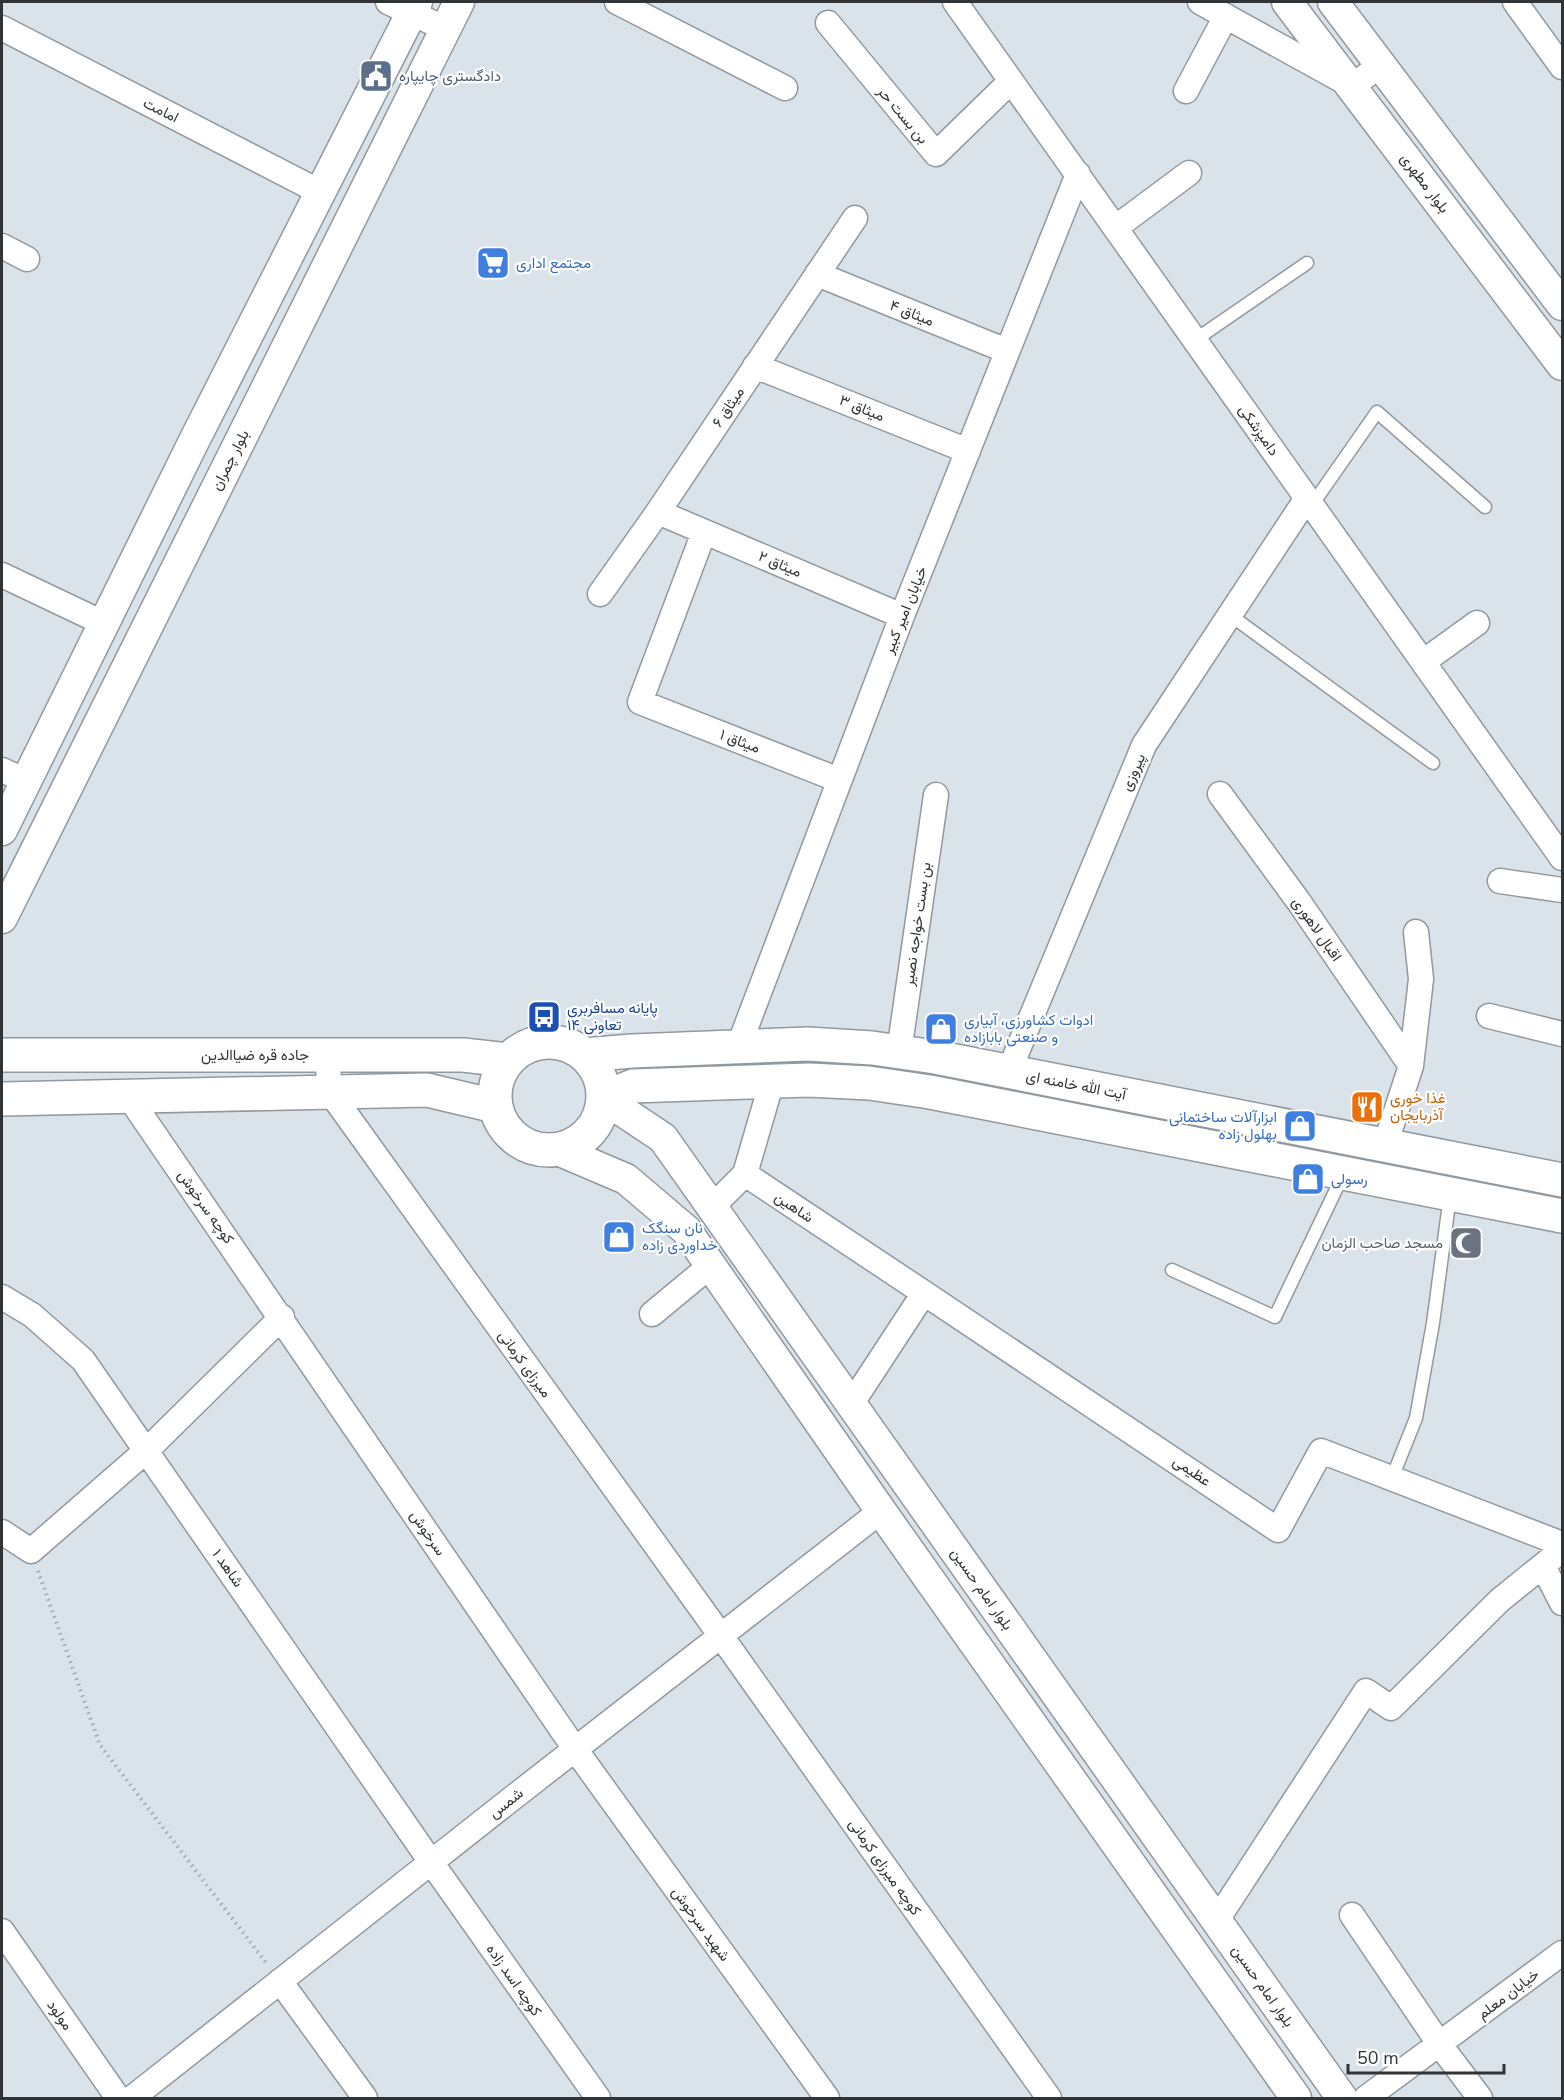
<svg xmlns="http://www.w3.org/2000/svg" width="1564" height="2100" font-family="'Nunito Sans',Vazirmatn,sans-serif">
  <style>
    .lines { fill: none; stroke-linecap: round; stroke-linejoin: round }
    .service-casing { stroke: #91989e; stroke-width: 15 }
    .minor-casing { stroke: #91989e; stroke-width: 27 }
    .tertiary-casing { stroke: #91989e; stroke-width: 33 }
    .secondary-casing { stroke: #91989e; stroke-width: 36 }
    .path { stroke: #a1a7ad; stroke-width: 4; stroke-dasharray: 1.5 4.5; stroke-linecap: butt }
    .service { stroke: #fff; stroke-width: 12 }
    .minor { stroke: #fff; stroke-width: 24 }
    .tertiary { stroke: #fff; stroke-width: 30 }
    .secondary { stroke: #fff; stroke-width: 33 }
    .labels { text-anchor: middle; stroke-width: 4.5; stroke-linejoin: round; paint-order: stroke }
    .service-label { font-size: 15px; fill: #4e5e75; stroke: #fff; text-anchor: start }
    .street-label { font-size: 15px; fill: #313436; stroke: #fff }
    .shop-label { font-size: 15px; fill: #366cbe; stroke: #fff; text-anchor: start }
    .transit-label { font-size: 15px; fill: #164399; stroke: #fff; text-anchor: start }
    .food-label { font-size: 15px; fill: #c56008; stroke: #fff; text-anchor: start }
    .worship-label { font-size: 15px; fill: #5b616d; stroke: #fff; text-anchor: end }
  </style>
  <rect width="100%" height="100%" fill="#dbe3ea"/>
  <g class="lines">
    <defs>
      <path id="service" d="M 1195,340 L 1307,263
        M 1312,505 L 1377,412 L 1485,507
        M 1230,615 L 1433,763
        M 1172,1270 L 1275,1317 L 1343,1175
        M 1392,1478 L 1416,1418 L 1433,1323 L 1450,1196"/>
      <path id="minor" d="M 388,2 L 446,29
        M 617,2 L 785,88
        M 955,2 L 1562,858
        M 1200,2 L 1352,86 L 1381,65
        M 1515,2 L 1562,67
        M 828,23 L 936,154 L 1011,81
        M 2,28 L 320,192
        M 1186,91 L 1226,16
        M 1115,228 L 1189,173
        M 2,246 L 27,259
        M 817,274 L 1007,351
        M 755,366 L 968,451
        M 658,512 L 902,616
        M 704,532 L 640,702 L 839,780
        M 2,575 L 103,623
        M 600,594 L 658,512 L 855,218
        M 1423,662 L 1477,623
        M 2,770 L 26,781
        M 1220,794 L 1299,902 L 1411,1066
        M 1500,881 L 1562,890
        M 1489,1016 L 1562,1034
        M 738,1048 L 902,616 L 1078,174
        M 899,1052 L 936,795
        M 327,1055 L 330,1092 L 721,1636 L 1049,2098
        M 1009,1071 L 1144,745 L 1307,498
        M 772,1081 L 745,1174 L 924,1293
        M 129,1097 L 575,1749 L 827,2098
        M 1385,1145 L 1411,1066 L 1421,979 L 1416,932
        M 712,1207 L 745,1174
        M 2,1297 L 32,1315 L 83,1360 L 431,1862 L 598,2098
        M 652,1314 L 711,1265
        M 852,1403 L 924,1293 L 1278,1530 L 1321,1451 L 1562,1544
        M 2,1532 L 31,1551 L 147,1450 L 282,1317
        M 1543,1566 L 1562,1603
        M 1352,1915 L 1440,2045 L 1480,2098
        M 1217,1920 L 1366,1691 L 1391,1708 L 1500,1600 L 1562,1550
        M 2,1931 L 118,2098
        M 280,1981 L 365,2098
        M 132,2098 L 519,1793 L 881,1511
        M 1366,2098 L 1562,1953"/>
      <path id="tertiary" d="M 1287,2 L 1562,365
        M 1333,2 L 1562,305
        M 2,830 L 194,441 L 417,2
        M 2,918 L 459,2
        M 603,1098 L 663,1138 L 1342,2098
        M 558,1150 L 626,1179 L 686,1230 L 881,1511 L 1296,2098"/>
      <path id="secondary" d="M495 1096a54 54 0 1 1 108 0a54 54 0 1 1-108 0Z
        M 2,1055 L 463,1055 L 508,1060
        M 584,1055 L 632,1051 L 808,1044 L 872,1048 L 935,1057 L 1562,1180
        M 603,1098 L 633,1086 L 809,1080 L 869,1083 L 930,1092 L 1562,1216
        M 2,1099 L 427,1090 L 495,1106"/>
    </defs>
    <use href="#service" class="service-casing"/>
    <use href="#minor" class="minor-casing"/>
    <use href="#tertiary" class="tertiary-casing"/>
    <use href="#secondary" class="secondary-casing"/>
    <path class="path" d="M 38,1571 L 100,1745 L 267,1964"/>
    <use href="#service" class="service"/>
    <use href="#minor" class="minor"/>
    <use href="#tertiary" class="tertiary"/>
    <use href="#secondary" class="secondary"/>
  </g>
  <defs>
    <symbol id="civic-square" viewBox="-11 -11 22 22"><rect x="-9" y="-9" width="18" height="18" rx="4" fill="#5c6f8a" stroke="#fff"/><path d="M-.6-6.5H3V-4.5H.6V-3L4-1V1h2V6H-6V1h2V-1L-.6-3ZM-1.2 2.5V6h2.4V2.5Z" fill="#fff"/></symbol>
    <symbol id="supermarket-square" viewBox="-11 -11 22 22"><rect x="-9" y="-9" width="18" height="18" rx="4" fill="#3f7fe0" stroke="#fff"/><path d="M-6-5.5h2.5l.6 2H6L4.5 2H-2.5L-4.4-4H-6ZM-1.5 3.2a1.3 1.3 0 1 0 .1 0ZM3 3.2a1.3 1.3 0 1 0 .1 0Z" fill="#fff"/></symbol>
    <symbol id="bus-square" viewBox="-11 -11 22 22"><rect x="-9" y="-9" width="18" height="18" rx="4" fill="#1a4fb4" stroke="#fff"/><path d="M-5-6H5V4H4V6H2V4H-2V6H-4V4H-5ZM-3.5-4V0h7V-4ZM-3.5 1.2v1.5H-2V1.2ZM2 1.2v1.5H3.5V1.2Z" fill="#fff"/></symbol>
    <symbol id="shop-square" viewBox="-11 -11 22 22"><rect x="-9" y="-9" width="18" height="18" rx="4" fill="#3f7fe0" stroke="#fff"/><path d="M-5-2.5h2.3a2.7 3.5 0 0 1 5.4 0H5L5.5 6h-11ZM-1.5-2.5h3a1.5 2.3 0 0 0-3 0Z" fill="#fff"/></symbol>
    <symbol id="restaurant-square" viewBox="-11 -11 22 22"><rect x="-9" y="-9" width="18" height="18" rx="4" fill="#e8710a" stroke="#fff"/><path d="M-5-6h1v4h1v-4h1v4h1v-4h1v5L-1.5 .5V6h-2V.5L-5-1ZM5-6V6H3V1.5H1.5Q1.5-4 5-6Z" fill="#fff"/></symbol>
    <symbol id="mosque-square" viewBox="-11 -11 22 22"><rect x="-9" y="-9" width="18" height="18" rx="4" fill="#6b7280" stroke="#fff"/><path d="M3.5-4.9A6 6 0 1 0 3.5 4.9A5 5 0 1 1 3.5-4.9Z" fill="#fff"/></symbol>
  </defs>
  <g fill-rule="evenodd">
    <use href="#civic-square" x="357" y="57" width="38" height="38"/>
    <use href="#supermarket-square" x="474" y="244" width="38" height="38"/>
    <use href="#bus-square" x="525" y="998" width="38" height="38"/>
    <use href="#shop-square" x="922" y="1010" width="38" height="38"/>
    <use href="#restaurant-square" x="1348" y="1088" width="38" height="38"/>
    <use href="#shop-square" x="1281" y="1107" width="38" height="38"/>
    <use href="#shop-square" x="1289" y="1160" width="38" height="38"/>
    <use href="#shop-square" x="600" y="1218" width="38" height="38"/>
    <use href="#mosque-square" x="1447" y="1224" width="38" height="38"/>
  </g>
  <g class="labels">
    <g class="service-label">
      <text x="399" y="81">دادگستری چایپاره</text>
    </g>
    <g class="street-label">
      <text transform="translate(161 110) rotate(27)" y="5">امامت</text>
      <text transform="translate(903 115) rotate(50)" y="5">بن بست حر</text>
      <text transform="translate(1425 183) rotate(53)" y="5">بلوار مطهری</text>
      <text transform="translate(912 313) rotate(22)" y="5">میثاق ۴</text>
      <text transform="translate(728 407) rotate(-56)" y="5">میثاق ۶</text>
      <text transform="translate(862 408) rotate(22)" y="5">میثاق ۳</text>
      <text transform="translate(1259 430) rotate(55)" y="5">دامپزشکی</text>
      <text transform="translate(230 460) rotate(-63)" y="5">بلوار چمران</text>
      <text transform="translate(780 564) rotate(23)" y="5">میثاق ۲</text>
      <text transform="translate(905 610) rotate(-68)" y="5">خیابان امیر کبیر</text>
      <text transform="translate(740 741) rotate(21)" y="5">میثاق ۱</text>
      <text transform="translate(1133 772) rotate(-66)" y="5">پیروزی</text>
      <text transform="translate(917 924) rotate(-82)" y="5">بن بست خواجه نصیر</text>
      <text transform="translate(1317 929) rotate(55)" y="5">اقبال لاهوری</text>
      <text x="255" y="1060">جاده قره ضیاالدین</text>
      <text transform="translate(1076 1085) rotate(11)" y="5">آیت الله خامنه ای</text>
      <text transform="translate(206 1207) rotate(55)" y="5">کوچه سرخوش</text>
      <text transform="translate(794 1207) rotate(34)" y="5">شاهین</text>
      <text transform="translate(525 1364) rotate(54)" y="5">میرزای کرمانی</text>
      <text transform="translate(1192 1471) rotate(34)" y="5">عظیمی</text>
      <text transform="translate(428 1533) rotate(56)" y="5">سرخوش</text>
      <text transform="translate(228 1568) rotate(55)" y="5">شاهد ۱</text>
      <text transform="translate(982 1589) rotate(55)" y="5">بلوار امام حسین</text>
      <text transform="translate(506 1803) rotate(-38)" y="5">شمس</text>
      <text transform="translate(885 1867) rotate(55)" y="5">کوچه میرزای کرمانی</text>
      <text transform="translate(701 1924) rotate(54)" y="5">شهید سرخوش</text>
      <text transform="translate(514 1980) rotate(55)" y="5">کوچه اسد زاده</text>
      <text transform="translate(1263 1986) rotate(55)" y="5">بلوار امام حسین</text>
      <text transform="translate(1508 1994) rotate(-37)" y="5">خیابان معلم</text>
      <text transform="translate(60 2015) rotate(55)" y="5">مولود</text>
    </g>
    <g class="shop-label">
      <text x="516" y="268">مجتمع اداری</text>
      <text x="964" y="1025">ادوات کشاورزی، آبیاری<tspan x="964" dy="17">و صنعتی بابازاده</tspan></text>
      <text x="1277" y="1122" text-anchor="end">ابزارآلات ساختمانی<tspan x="1277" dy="17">بهلول زاده</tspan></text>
      <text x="1331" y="1184">رسولی</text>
      <text x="642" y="1233">نان سنگک<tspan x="642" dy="17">خداوردی زاده</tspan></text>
    </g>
    <g class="transit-label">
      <text x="567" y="1013">پایانه مسافربری<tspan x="567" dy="17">تعاونی ۱۴</tspan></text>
    </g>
    <g class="food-label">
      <text x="1390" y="1103">غذا خوری<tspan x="1390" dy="17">آذربایجان</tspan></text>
    </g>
    <g class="worship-label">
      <text x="1443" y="1248">مسجد صاحب الزمان</text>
    </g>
  </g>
  <rect width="1564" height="2100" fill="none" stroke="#313436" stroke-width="6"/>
  <path d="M1348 2064v9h156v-9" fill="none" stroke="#313436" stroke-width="3"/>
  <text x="1357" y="2064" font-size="18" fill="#313436" stroke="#ffffff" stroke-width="4.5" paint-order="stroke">50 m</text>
</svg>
